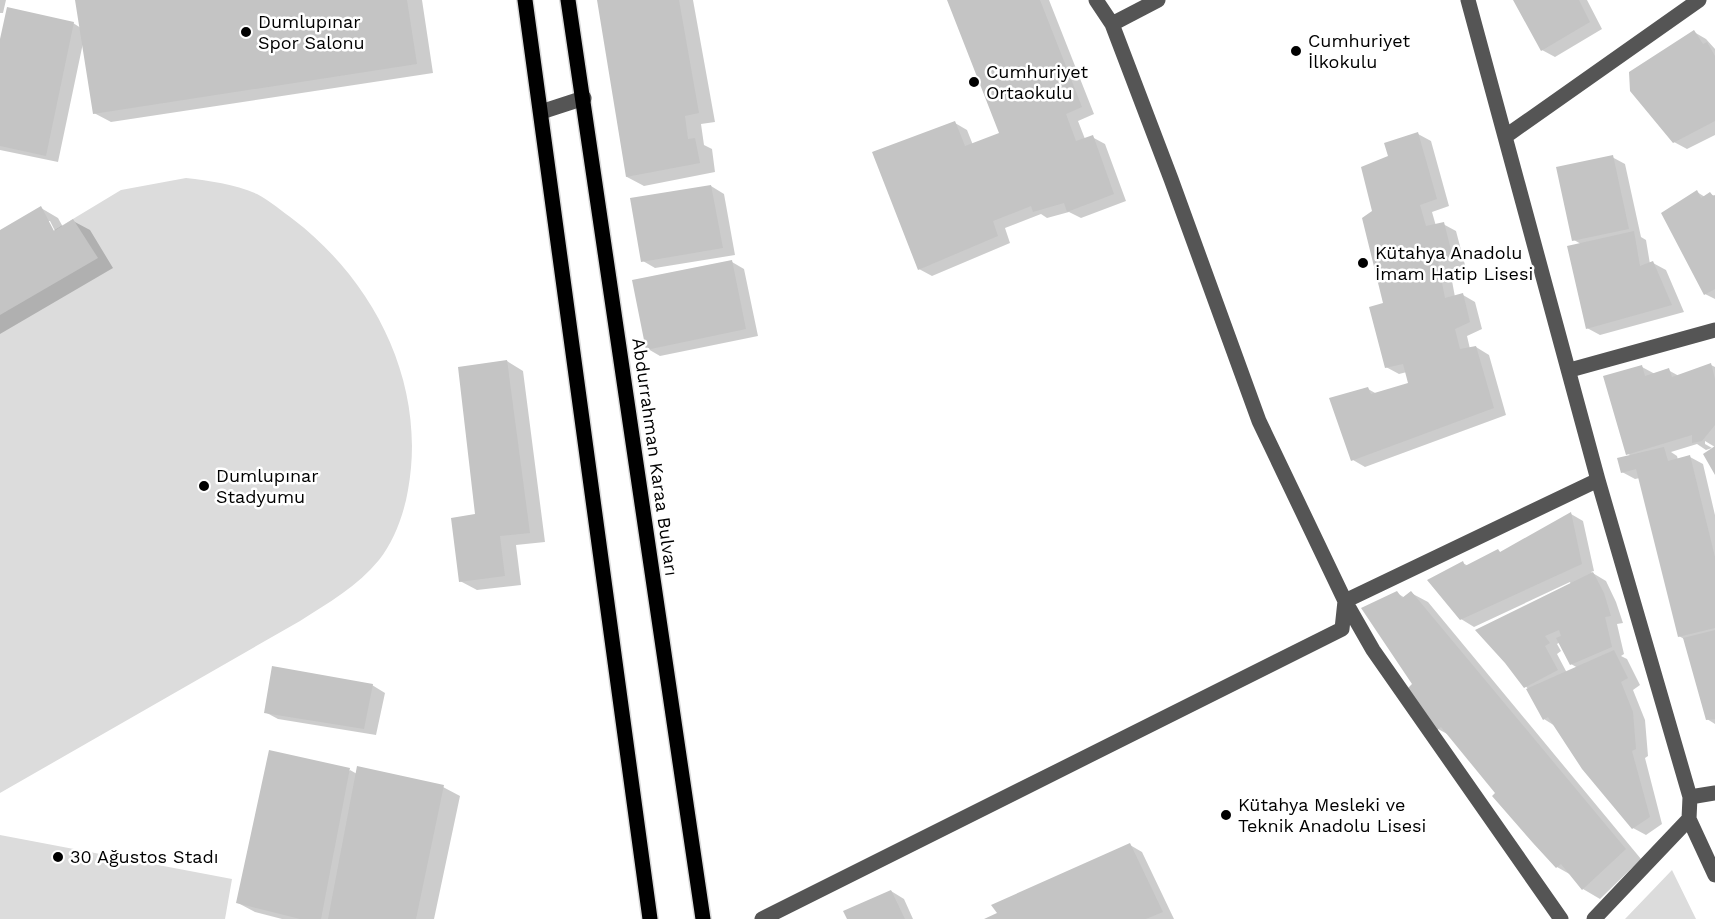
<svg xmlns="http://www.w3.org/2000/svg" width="1715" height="919" font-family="'Work Sans',sans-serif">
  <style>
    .green { fill: #dcdcdc }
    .shadow { fill: #0003; fill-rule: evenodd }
    .building { fill: #c4c4c4 }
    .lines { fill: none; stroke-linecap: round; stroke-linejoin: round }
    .major-casing { stroke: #dbdbdb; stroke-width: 18 }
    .minor { stroke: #555; stroke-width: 15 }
    .major { stroke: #000; stroke-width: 15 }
    .poi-dot { fill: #000; stroke: #fff; stroke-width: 2 }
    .labels { text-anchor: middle; stroke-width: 5; stroke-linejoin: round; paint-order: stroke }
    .poi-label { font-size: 18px; fill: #000; stroke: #fff; text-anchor: start }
    .street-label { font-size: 18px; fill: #000; stroke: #fff }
  </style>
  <rect width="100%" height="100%" fill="#fff"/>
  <path class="green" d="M 186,178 C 210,181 235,184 257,194 C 270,201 282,211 294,220 C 376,283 427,386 408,490 C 404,514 394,541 379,560 C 358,586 328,603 300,621 L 0,793 L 0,263 L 121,190 Z
    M 0,835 L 232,879 L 225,919 L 0,919 Z
    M 1672,870 L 1696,919 L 1625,919 Z"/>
  <path class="shadow" d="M 0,0 L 6,0 L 3,13 L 0,13 Z
    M 77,0 L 422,0 L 433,73 L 111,122 L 94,113 L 83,43 L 58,162 L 0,150 L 0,46 L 73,23 L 81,28 Z
    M 599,0 L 693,0 L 715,122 L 701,124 L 704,145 L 712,149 L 715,172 L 644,186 L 627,177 Z
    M 949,0 L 1049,0 L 1094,114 L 1078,121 L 1085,139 L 1092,137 L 1105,144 L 1126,201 L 1081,218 L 1069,212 L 1047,218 L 1041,214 L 1005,228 L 1010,243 L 932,276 L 919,269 L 955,123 L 967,130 L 973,145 L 1001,134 Z
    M 1515,0 L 1587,0 L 1602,29 L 1555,57 L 1542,50 Z
    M 1694,32 L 1706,39 L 1715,49 L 1715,135 L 1687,149 L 1674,142 Z
    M 1418,134 L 1431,141 L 1449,206 L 1432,212 L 1436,226 L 1443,224 L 1456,231 L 1465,265 L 1450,270 L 1455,297 L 1463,295 L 1475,302 L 1482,329 L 1467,336 L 1470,349 L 1476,347 L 1489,355 L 1506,415 L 1365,467 L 1353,460 L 1368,389 L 1377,394 L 1410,384 L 1407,372 L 1399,374 L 1386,367 L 1385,304 L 1374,212 L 1390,157 Z
    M 1612,157 L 1625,164 L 1641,237 L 1646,240 L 1650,264 L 1653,263 L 1666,270 L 1684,312 L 1600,335 L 1587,328 L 1581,244 L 1574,240 Z
    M 711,186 L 724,194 L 735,255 L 655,268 L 643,261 Z
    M 1697,192 L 1705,197 L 1710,194 L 1715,196 L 1715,299 L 1705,294 Z
    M 41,208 L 58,218 L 63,227 L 73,221 L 90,230 L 113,268 L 0,334 L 0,232 ZM 47,221 L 50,221 L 58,237 L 56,239 Z
    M 732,262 L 744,269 L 758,336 L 660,356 L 648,349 Z
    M 507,361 L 523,371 L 545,542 L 516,545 L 521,585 L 477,590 L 460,581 L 477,516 Z
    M 1711,365 L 1715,367 L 1715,447 L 1705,441 L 1705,444 L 1712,448 L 1706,450 L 1697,444 L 1671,452 L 1677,456 L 1678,460 L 1690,457 L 1703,464 L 1715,515 L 1715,724 L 1707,719 L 1684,639 L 1679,636 L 1640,478 L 1635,479 L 1622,472 L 1632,456 L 1628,454 L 1642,367 L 1655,374 L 1668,370 L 1679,376 Z
    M 1571,514 L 1583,521 L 1594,571 L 1591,572 L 1606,581 L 1616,602 L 1623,623 L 1617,624 L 1624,654 L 1621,656 L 1627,659 L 1640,685 L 1633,690 L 1645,720 L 1648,756 L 1645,758 L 1662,824 L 1646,835 L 1633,828 L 1555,726 L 1544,719 L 1528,689 L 1506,662 L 1571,585 L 1570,582 L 1474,627 L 1461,619 L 1463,563 L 1468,566 L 1498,551 L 1502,553 ZM 1560,642 L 1571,664 L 1578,668 L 1567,673 L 1557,654 L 1561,651 L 1557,644 Z
    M 1397,593 L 1405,598 L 1411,593 L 1428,602 L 1641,859 L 1600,899 L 1583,889 L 1573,876 L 1557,867 L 1451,736 L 1438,729 L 1414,684 Z
    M 372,685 L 385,693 L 376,735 L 278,719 L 265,712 Z
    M 350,770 L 357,774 L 443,787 L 460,796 L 434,919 L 282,919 L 255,912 L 238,903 Z
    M 1130,845 L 1142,852 L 1174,919 L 988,919 Z
    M 891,891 L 904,899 L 913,919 L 848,919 Z"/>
  <path class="building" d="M 75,0 L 407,0 L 417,64 L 93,114 Z
    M 597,0 L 679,0 L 699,113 L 685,116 L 688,139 L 695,138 L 700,163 L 626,177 Z
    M 947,0 L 1040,0 L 1082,107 L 1066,114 L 1076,141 L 1093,135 L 1114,194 L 1067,212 L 1064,203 L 1033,212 L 1031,206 L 993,221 L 998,236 L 918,270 L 872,152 L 955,121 L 965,146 L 999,133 Z
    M 1513,0 L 1579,0 L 1590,22 L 1541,51 Z
    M 7,7 L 74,22 L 46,156 L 0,146 L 0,39 Z
    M 1694,30 L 1703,44 L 1707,42 L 1715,56 L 1715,121 L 1673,143 L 1630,91 L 1629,72 Z
    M 1418,132 L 1437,199 L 1420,205 L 1426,226 L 1444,222 L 1453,258 L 1438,263 L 1445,298 L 1463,293 L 1470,322 L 1455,329 L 1460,349 L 1476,346 L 1494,408 L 1351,461 L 1329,398 L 1368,387 L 1371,394 L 1408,383 L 1403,364 L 1385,368 L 1369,307 L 1383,303 L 1362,218 L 1372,211 L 1361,167 L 1388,156 L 1384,143 Z
    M 1613,155 L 1629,229 L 1572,241 L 1556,167 Z
    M 711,185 L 723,248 L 641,262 L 630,198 Z
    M 1697,190 L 1701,198 L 1710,192 L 1713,196 L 1715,195 L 1715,289 L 1704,295 L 1661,213 Z
    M 41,206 L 54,231 L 73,219 L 98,258 L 0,315 L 0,230 Z
    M 1634,231 L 1640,266 L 1653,261 L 1672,305 L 1586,329 L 1567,246 Z
    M 732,260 L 746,329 L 646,350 L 632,280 Z
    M 507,360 L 530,533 L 500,536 L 505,576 L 459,582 L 451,518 L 475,514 L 458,367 Z
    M 1711,363 L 1715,379 L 1715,425 L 1702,441 L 1692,443 L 1692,435 L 1626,455 L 1603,376 L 1642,365 L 1645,376 L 1669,368 L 1672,377 Z
    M 1715,446 L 1715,475 L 1703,454 Z
    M 1664,447 L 1668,461 L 1690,455 L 1715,557 L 1715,628 L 1678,637 L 1636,469 L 1621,473 L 1617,458 Z
    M 1571,512 L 1582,564 L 1460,620 L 1427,580 L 1463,561 L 1465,566 L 1498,549 L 1500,552 Z
    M 1593,572 L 1604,593 L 1611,616 L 1605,617 L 1612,647 L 1570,665 L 1556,638 L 1561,636 L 1559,630 L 1545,636 L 1550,643 L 1545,646 L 1558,670 L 1524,688 L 1505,663 L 1475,630 Z
    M 1397,591 L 1402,598 L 1411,591 L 1626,849 L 1582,890 L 1561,864 L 1556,868 L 1533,843 L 1492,796 L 1495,793 L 1441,727 L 1437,730 L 1408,688 L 1412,684 L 1361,608 Z
    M 1715,630 L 1715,719 L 1706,720 L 1683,638 Z
    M 1614,650 L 1628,678 L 1621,682 L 1633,712 L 1636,749 L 1632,751 L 1650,817 L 1632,829 L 1582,769 L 1548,717 L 1543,720 L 1526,689 Z
    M 272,666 L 373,684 L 364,729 L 264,713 Z
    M 269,750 L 350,768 L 321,919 L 300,919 L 236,903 Z
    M 357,766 L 444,785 L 416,919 L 328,919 Z
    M 1130,843 L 1163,912 L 1146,919 L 984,919 L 997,913 L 991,905 Z
    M 891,890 L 905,919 L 847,919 L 843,911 Z"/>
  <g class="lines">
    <defs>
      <path id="major" d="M 525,0 L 650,919
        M 568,0 L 703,919"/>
    </defs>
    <use href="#major" class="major-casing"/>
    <path class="minor" d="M 1096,0 L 1112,24 L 1171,179 L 1259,421 L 1345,601 L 1373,650 L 1561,919
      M 1468,0 L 1598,480 L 1690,797
      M 1112,24 L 1158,0
      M 541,112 L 584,98
      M 1506,136 L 1699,0
      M 1570,370 L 1715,330
      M 1689,819 L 1715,875
      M 762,919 L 1342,629 L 1345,601 L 1598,480
      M 1594,919 L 1689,819 L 1690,797 L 1715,793"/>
    <use href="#major" class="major"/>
  </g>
  <g class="poi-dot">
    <circle cx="246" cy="32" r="6"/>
    <circle cx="1296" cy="51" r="6"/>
    <circle cx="974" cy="82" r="6"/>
    <circle cx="1363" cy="263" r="6"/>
    <circle cx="204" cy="486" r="6"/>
    <circle cx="1226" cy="815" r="6"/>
    <circle cx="58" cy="857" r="6"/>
  </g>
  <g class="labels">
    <g class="poi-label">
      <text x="258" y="28">Dumlupınar<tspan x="258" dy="21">Spor Salonu</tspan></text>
      <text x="1308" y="47">Cumhuriyet<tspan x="1308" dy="21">İlkokulu</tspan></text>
      <text x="986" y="78">Cumhuriyet<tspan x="986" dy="21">Ortaokulu</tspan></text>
      <text x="1375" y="259">Kütahya Anadolu<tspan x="1375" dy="21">İmam Hatip Lisesi</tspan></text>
      <text x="216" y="482">Dumlupınar<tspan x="216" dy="21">Stadyumu</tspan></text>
      <text x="1238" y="811">Kütahya Mesleki ve<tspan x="1238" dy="21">Teknik Anadolu Lisesi</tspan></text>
      <text x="70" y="863">30 Ağustos Stadı</text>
    </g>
    <g class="street-label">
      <text transform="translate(655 457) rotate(82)" y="6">Abdurrahman Karaa Bulvarı</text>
    </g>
  </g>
</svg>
